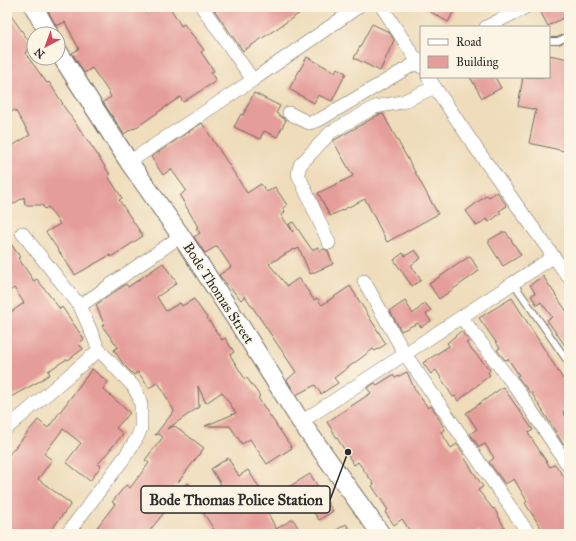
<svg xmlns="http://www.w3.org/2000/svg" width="576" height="541" font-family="'IM FELL Great Primer',serif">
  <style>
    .building { fill: #e59d9a }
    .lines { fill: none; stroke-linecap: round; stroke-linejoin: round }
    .service-casing { stroke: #6f695d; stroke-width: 8 }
    .minor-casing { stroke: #6f695d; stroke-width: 14 }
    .secondary-casing { stroke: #6f695d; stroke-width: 20 }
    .service { stroke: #fff; stroke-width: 6 }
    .minor { stroke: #fff; stroke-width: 13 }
    .secondary { stroke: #fff; stroke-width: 18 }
    .labels { text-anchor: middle; stroke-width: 3; stroke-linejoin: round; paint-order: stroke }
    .street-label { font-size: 14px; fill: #2b2b2b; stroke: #fcf5e5 }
    .leader { fill: none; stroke: #2b2b2b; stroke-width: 1.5 }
    .callout-dot { fill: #2b2b2b; stroke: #fcf5e5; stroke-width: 1.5 }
    .callout { fill: #fcf5e5; stroke: #2b2b2b; stroke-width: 1.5 }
    .callout-label { font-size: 15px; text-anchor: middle; font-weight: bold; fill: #2b2b2b }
  </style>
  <rect width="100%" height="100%" fill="#fcf5e5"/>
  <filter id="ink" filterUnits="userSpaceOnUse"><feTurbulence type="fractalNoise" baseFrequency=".025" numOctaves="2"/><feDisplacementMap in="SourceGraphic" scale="8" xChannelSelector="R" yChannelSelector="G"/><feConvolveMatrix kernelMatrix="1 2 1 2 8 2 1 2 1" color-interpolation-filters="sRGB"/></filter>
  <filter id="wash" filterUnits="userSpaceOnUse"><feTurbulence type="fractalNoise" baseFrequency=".012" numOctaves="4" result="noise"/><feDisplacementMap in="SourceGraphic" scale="16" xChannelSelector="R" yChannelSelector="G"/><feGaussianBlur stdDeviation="0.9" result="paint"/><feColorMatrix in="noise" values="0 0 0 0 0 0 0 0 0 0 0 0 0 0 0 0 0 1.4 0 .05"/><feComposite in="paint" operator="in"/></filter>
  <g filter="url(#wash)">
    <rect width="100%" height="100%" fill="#eedcba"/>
    <g id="blocks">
      <path class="building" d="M 46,7 L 141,7 L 145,13 L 156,7 L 170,7 L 181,26 L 184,24 L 204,50 L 201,52 L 214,71 L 211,73 L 216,81 L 183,102 L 180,97 L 134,129 L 133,128 L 124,134 L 103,102 L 111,97 L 108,91 L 92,68 L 84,73 L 72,53 L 79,49 L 65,22 L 56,26 Z
        M 212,7 L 309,7 L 243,51 Z
        M 422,7 L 456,7 L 448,22 Z
        M 538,7 L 569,7 L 569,15 L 548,26 Z
        M 7,10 L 33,47 L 25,53 L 47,83 L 49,82 L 63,104 L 62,104 L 95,151 L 110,175 L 108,176 L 122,198 L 119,200 L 143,236 L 111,257 L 110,255 L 75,275 L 46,232 L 60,224 L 48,207 L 45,209 L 42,205 L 25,205 L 24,197 L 7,208 L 7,149 L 30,135 L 15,110 L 7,114 Z
        M 372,24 L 389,32 L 394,40 L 380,71 L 354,58 Z
        M 549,55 L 569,59 L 569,152 L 529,143 L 536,110 L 518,106 L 523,77 L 549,77 Z
        M 307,57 L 335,72 L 337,68 L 346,73 L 332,101 L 318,95 L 314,103 L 289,89 Z
        M 470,77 L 495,77 L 501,88 L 482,98 Z
        M 254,93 L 280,106 L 276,113 L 286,120 L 277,137 L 264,131 L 260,139 L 234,127 L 241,114 L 243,115 Z
        M 383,114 L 438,214 L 387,242 L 365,199 L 330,216 L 318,193 L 353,176 L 333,141 L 378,115 Z
        M 202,123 L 247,193 L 261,184 L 267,192 L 275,187 L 287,205 L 283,208 L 285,212 L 281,215 L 293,232 L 289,224 L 293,222 L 312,250 L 318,247 L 320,251 L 324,249 L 328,251 L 333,264 L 310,274 L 299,248 L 295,250 L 294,249 L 269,264 L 287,286 L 299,278 L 314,300 L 317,298 L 322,305 L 350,286 L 386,344 L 375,351 L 373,349 L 334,378 L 338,383 L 321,394 L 315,385 L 296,395 L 287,380 L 296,372 L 245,296 L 241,300 L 219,275 L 231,267 L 217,246 L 205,253 L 194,237 L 200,233 L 196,228 L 198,227 L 180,196 L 186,190 L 171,169 L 163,175 L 151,157 Z
        M 497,192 L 507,206 L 499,211 L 501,213 L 489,222 L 486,219 L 477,226 L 466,211 L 487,195 L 489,197 Z
        M 503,232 L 506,232 L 521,255 L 503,266 L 489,244 L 489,240 Z
        M 7,238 L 20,257 L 18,258 L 34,281 L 37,279 L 60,309 L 62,307 L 84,339 L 79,344 L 83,349 L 68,360 L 67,359 L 48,371 L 50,374 L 38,382 L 7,399 L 7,315 L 24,303 L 14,288 L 7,293 Z
        M 415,250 L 421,258 L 411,265 L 421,280 L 412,286 L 394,260 L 403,253 L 405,256 Z
        M 470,256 L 479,271 L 439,299 L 429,284 Z
        M 163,263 L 177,283 L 157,297 L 166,311 L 180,303 L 182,306 L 194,299 L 222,340 L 225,338 L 234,352 L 230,355 L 245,379 L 247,378 L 260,396 L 258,398 L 292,448 L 267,464 L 250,439 L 242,444 L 230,426 L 205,426 L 236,413 L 222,392 L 206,403 L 198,386 L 199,407 L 167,429 L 175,426 L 204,448 L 167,497 L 188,483 L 190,485 L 169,510 L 167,509 L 147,534 L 92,534 L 115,504 L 112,502 L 126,485 L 130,488 L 149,463 L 145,460 L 163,437 L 159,434 L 155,435 L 174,411 L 158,382 L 149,388 L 138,372 L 134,375 L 123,364 L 114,350 L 118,347 L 102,326 L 104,324 L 96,305 L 126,284 L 128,287 Z
        M 543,276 L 569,315 L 569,351 L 547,320 L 552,317 L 541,302 L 537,305 L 531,296 L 535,293 L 530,285 Z
        M 512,298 L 563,379 L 569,376 L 569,408 L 563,412 L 569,421 L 569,440 L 563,444 L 531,392 L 530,393 L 517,376 L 519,375 L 508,359 L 505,360 L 497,350 L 500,348 L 479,318 Z
        M 405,301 L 413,314 L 425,303 L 431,310 L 426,314 L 431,321 L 421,327 L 418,323 L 401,331 L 390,311 Z
        M 461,331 L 469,341 L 466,343 L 490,370 L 488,373 L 490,375 L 458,401 L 455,396 L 453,397 L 436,370 L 431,374 L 423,363 L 449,346 L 447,343 Z
        M 92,369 L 108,382 L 103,389 L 130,413 L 116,428 L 123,434 L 98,464 L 101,466 L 90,481 L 66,462 L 81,443 L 63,429 L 44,454 L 52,460 L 38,479 L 71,504 L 48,534 L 7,534 L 7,457 L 38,420 L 48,428 Z
        M 407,372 L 414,388 L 428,408 L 431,406 L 436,413 L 445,430 L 441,432 L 451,448 L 457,444 L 465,456 L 464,457 L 483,487 L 478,490 L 493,509 L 494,508 L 508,534 L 483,534 L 480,530 L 474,534 L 412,534 L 402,519 L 394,525 L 385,512 L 388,510 L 372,486 L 374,484 L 358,462 L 354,465 L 327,422 L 371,393 L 367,388 L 375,383 L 377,385 L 393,375 L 395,378 Z
        M 503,387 L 533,430 L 528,433 L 550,467 L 555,464 L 569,484 L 569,534 L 545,534 L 525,503 L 527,501 L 514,479 L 505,484 L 489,462 L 494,458 L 485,444 L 479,447 L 470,434 L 477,429 L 466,413 Z
        M 228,458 L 239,476 L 248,470 L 266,498 L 281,489 L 282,491 L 310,474 L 333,511 L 319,520 L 307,503 L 297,509 L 290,497 L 267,511 L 276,529 L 293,519 L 302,534 L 217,534 L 195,500 L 221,484 L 211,469 Z
        M 346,524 L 353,534 L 330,534 Z"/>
    </g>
  </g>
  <g filter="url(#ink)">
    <use href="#blocks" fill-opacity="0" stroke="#6f695d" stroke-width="1"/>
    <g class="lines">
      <defs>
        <path id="service" d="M 549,41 L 558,41 L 569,36
          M 514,284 L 566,359"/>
        <path id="minor" d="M 202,7 L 253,80
          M 382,7 L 421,67
          M 486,27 L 526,7
          M 428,77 L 478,151 L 569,278
          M 289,113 L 309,123 L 319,120 L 421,60
          M 129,162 L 253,80 L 358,7
          M 22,233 L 80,306
          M 329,243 L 298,174 L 300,165 L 331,132 L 375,107 L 402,102 L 435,87
          M 364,281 L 405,354 L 529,534
          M 462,318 L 517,389 L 569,467
          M 301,422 L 553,257
          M 7,428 L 99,350 L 80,306 L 181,236
          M 67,534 L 124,458 L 137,438 L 141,428 L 141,405 L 138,395 L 133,386 L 99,350"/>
        <path id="secondary" d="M 34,7 L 49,34
          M 58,51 L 129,162 L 181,236 L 241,327 L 301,422 L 381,534"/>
      </defs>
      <use href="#service" class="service-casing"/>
      <use href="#minor" class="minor-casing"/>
      <use href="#secondary" class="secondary-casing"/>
      <use href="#service" class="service"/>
      <use href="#minor" class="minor"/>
      <use href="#secondary" class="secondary"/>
    </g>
  </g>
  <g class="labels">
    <g class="street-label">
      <text transform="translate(219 293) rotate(57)" y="5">Bode Thomas Street</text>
    </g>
  </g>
  <path class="leader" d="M348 452L330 500"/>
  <circle class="callout-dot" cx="348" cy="452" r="4"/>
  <rect class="callout" x="141" y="486" width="189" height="27" rx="4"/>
  <g class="callout-label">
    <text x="236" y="505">Bode Thomas Police Station</text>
  </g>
  <rect width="576" height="541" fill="none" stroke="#fcf5e5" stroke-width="24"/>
  <rect x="420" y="26" width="130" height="52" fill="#fcf5e5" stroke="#a8a49b"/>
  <rect x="428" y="39" width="20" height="6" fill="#ffffff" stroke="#a8a49b"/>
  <text x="456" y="46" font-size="12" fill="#2b2b2b">Road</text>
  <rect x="428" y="56" width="20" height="12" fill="#e59d9a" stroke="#a8a49b"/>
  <text x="456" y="66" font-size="12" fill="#2b2b2b">Building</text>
  <g transform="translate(46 46) rotate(221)"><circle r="19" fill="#fcf5e5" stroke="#a8a49b"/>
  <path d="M0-3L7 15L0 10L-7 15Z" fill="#d1495b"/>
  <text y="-6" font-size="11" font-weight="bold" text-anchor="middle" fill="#2b2b2b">N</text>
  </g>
</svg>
